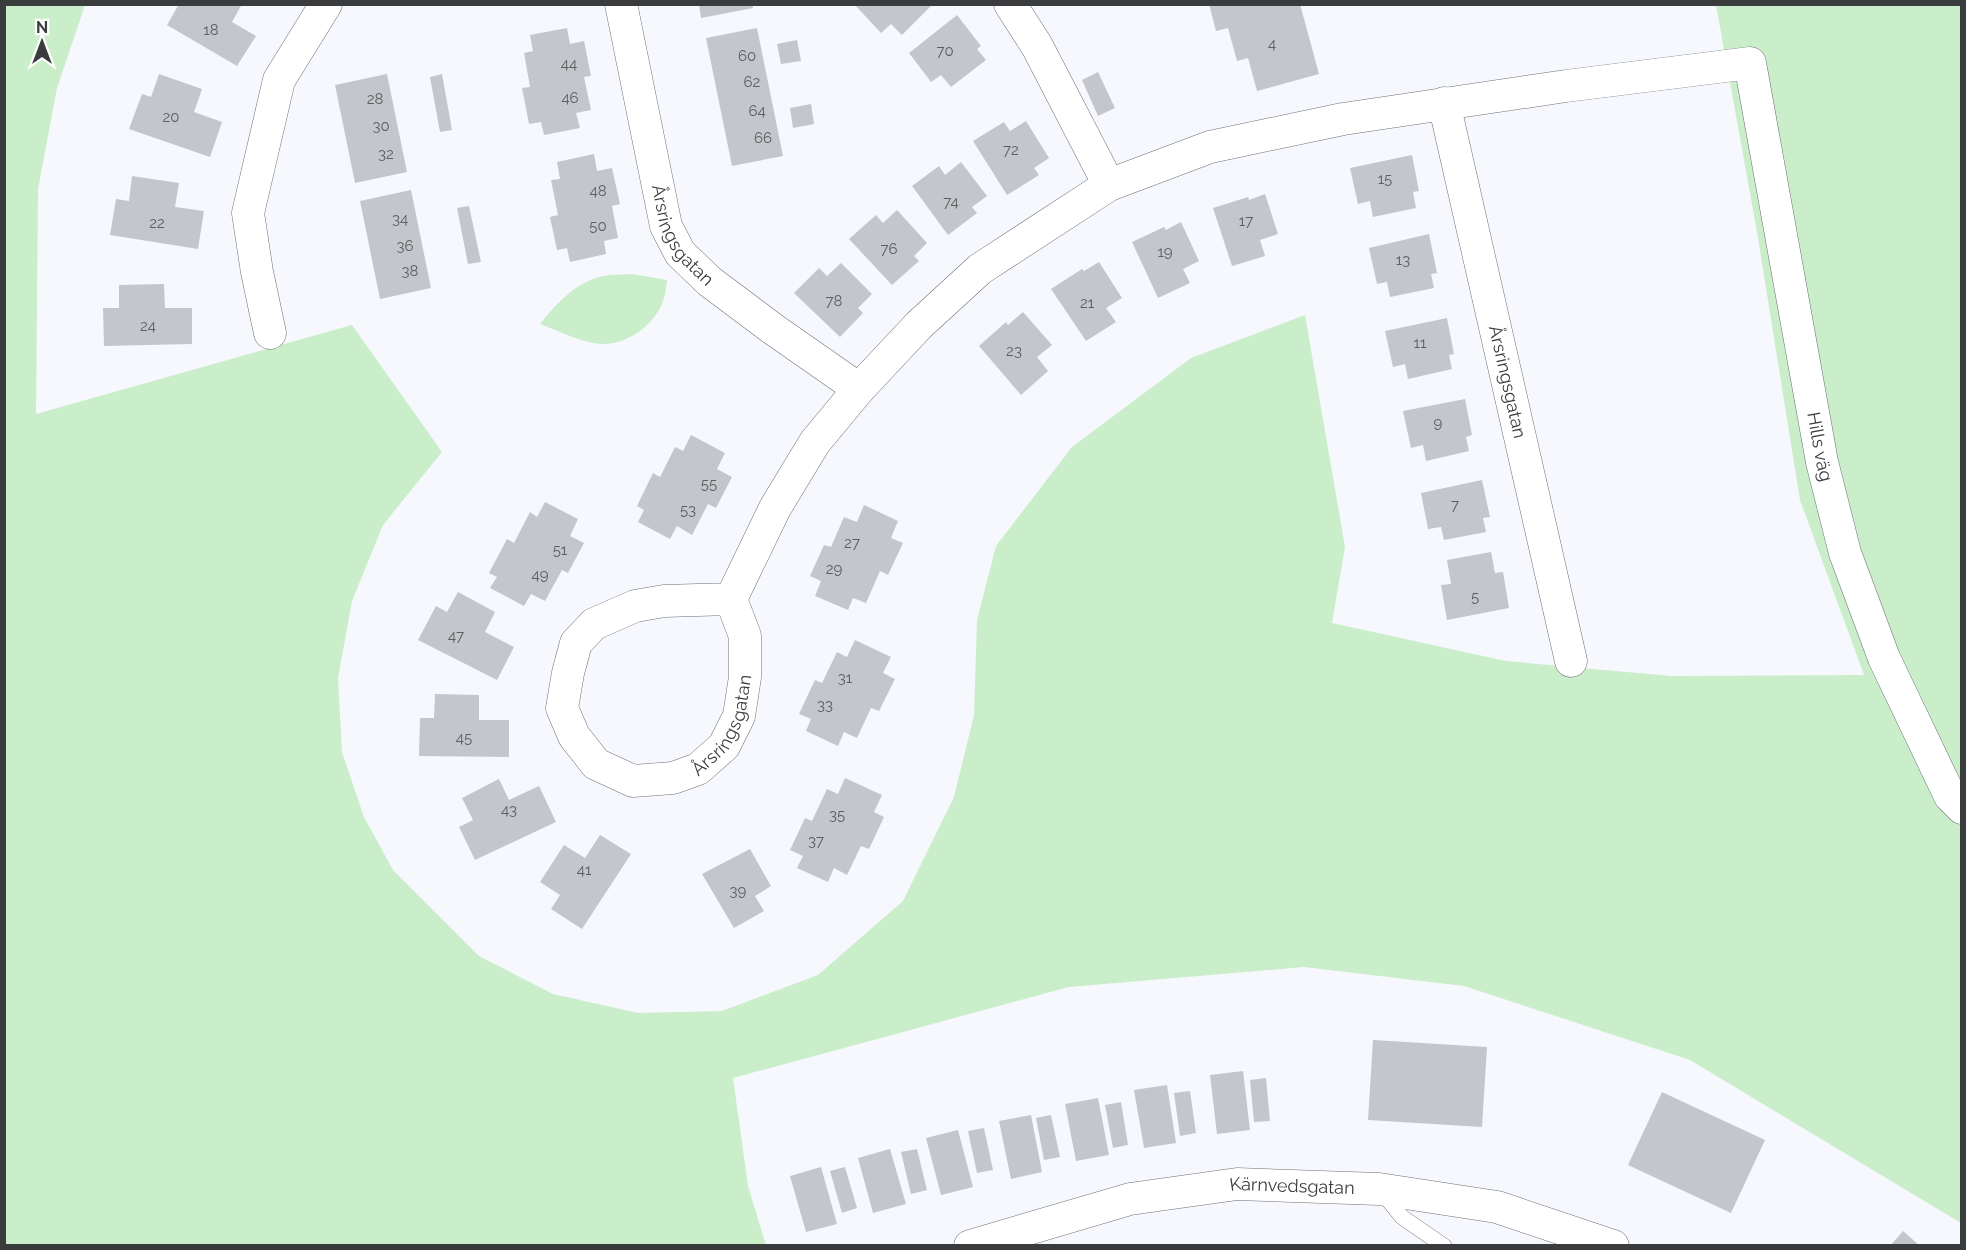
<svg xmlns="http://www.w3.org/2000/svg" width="1966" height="1250" font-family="Raleway,sans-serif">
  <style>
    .green { fill: #caeec9 }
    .building { fill: #c4c6cb }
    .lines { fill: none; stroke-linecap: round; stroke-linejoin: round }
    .lane-casing { stroke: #6e7075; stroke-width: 16 }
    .street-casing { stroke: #6e7075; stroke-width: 33 }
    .lane { stroke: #fff; stroke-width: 15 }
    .street { stroke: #fff; stroke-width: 32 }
    .labels { text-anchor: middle; stroke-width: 6; stroke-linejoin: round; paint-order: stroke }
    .number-label { font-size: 15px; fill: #5c5e60 }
    .street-label { font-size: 18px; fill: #3a3b3d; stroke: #fff }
  </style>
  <rect width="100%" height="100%" fill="#f6f8fe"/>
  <path class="green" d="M 5,5 L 85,5 L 57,88 L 38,189 L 36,414 L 352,325 L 442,452 L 383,525 L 352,601 L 338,678 L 342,752 L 364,817 L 393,870 L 479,956 L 553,994 L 638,1013 L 722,1011 L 818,975 L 903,901 L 954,797 L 974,715 L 977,620 L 996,546 L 1072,447 L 1191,358 L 1305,315 L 1345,547 L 1332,623 L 1506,661 L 1671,676 L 1864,675 L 1800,500 L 1757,232 L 1716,5 L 1961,5 L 1961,1223 L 1690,1060 L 1464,986 L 1304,967 L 1069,987 L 733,1078 L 748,1186 L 766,1245 L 5,1246 Z
    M 632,274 L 667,280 C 666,286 666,292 664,298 C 657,323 629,344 604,344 C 583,344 560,331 540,324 C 557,303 576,282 603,276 C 612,274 623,275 632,274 Z"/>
  <path class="building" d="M 179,4 L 242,4 L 232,22 L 256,36 L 237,66 L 167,25 Z
    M 699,4 L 752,4 L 753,8 L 701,18 Z
    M 854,4 L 933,4 L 902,35 L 891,24 L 881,33 Z
    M 1209,4 L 1300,4 L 1319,74 L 1257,91 L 1248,58 L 1237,61 L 1228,28 L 1216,31 Z
    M 957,15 L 981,46 L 977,49 L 986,60 L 951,87 L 941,75 L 931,82 L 909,53 Z
    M 567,28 L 570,44 L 584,41 L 591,76 L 584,77 L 591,110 L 576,113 L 580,128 L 544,135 L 541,122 L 529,124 L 522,88 L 530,87 L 524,53 L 533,51 L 530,35 Z
    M 757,28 L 783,156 L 732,166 L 706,38 Z
    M 797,40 L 801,61 L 781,64 L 777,44 Z
    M 1098,72 L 1115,108 L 1098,116 L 1082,80 Z
    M 159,74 L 202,89 L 194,112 L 222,122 L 210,157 L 129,129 L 142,94 L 151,97 Z
    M 387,74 L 407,172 L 355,183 L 335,85 Z
    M 442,74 L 452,130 L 440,132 L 430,77 Z
    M 811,104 L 814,124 L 793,128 L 790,108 Z
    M 1026,121 L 1049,158 L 1034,168 L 1039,175 L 1007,195 L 973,141 L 1004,122 L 1010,131 Z
    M 594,154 L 597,171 L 612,168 L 620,204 L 612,206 L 618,238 L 604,241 L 606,254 L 570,262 L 567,248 L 557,250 L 550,217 L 558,215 L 551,180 L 560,179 L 557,162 Z
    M 1412,155 L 1419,191 L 1413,192 L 1416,208 L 1373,217 L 1370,201 L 1358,204 L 1350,168 Z
    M 961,162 L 987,196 L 972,207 L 977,213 L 948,235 L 912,186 L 939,166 L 945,175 Z
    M 132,176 L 179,183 L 175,207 L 204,211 L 198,249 L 110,235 L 116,199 L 129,201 Z
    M 411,190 L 431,288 L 380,299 L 360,201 Z
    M 1265,194 L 1278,234 L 1260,240 L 1265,256 L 1232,266 L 1213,208 L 1248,197 L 1249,200 Z
    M 469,206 L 481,262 L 468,264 L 457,208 Z
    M 897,210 L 927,243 L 914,256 L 919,261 L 892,285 L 849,239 L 876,215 L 883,223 Z
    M 1181,222 L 1199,261 L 1183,269 L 1190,283 L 1158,298 L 1132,242 L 1164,227 L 1166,230 Z
    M 1429,234 L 1437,273 L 1431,274 L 1434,288 L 1390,297 L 1387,282 L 1377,284 L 1369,248 Z
    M 1099,262 L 1122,298 L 1106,308 L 1116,322 L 1086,341 L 1051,289 L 1082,269 L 1084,271 Z
    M 841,263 L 872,294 L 858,308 L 863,313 L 840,337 L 794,293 L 819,268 L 827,276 Z
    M 164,284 L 165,308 L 192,308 L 192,344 L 104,346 L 103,308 L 119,308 L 119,285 Z
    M 1023,312 L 1052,345 L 1037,357 L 1048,371 L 1021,395 L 979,346 L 1006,322 L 1008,325 Z
    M 1447,318 L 1454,354 L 1449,355 L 1452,369 L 1408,379 L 1405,364 L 1393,367 L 1385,331 Z
    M 1465,399 L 1472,435 L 1466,437 L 1469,451 L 1426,461 L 1423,445 L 1411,448 L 1403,411 Z
    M 691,435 L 725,453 L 717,469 L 732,477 L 716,508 L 708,504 L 692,535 L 677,526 L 670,539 L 638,522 L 644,510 L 637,506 L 653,473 L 660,477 L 675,447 L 683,451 Z
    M 1482,480 L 1490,517 L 1483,518 L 1486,532 L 1444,540 L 1441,527 L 1428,529 L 1421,493 Z
    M 545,502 L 578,519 L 570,536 L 584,543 L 568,573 L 562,570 L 545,601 L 531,594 L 524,606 L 490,588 L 497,577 L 489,573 L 507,539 L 514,543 L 530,512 L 537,517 Z
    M 864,505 L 898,521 L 891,538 L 903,543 L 888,575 L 880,571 L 866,603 L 853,598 L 848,610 L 815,596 L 821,581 L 810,576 L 824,545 L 831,547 L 844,517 L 857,522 Z
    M 1491,552 L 1495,573 L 1503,572 L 1509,608 L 1447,620 L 1441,585 L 1451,584 L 1447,560 Z
    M 458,592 L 495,612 L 485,632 L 514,647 L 497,680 L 418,640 L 436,606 L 447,612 Z
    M 855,640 L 891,657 L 883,673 L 895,679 L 879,711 L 871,708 L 857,738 L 844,732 L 838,746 L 806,731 L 811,719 L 799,714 L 815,680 L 822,683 L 837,652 L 847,657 Z
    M 435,694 L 479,695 L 479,720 L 509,720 L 509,757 L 419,756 L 420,718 L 434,718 Z
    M 845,778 L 882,795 L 874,812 L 884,817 L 869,849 L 861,846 L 847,875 L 834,868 L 828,882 L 797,868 L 803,856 L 790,850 L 805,818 L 812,821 L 827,789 L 838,794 Z
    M 499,779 L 509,800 L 539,786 L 556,822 L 475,860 L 459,827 L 473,820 L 462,798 Z
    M 600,835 L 631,854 L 582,929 L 551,909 L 560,895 L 540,882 L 564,845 L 585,858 Z
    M 750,849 L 771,886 L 755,896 L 764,911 L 734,928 L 702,874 Z
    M 1373,1040 L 1487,1047 L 1482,1127 L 1368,1120 Z
    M 1243,1071 L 1250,1130 L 1217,1134 L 1210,1075 Z
    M 1266,1078 L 1270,1121 L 1254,1122 L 1250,1080 Z
    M 1167,1085 L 1176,1143 L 1144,1148 L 1134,1090 Z
    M 1190,1091 L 1196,1133 L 1180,1136 L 1174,1093 Z
    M 1662,1092 L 1765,1140 L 1731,1213 L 1628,1165 Z
    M 1098,1098 L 1109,1155 L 1076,1161 L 1065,1104 Z
    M 1121,1102 L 1128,1145 L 1113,1148 L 1105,1105 Z
    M 1031,1115 L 1042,1172 L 1011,1179 L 999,1121 Z
    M 1051,1115 L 1060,1157 L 1044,1160 L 1036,1118 Z
    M 984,1128 L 993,1170 L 977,1173 L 968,1131 Z
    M 958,1130 L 973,1187 L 941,1195 L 926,1138 Z
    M 890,1149 L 906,1204 L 873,1213 L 858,1158 Z
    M 917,1149 L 927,1190 L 911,1194 L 901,1152 Z
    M 821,1167 L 837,1224 L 806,1232 L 790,1176 Z
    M 845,1167 L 857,1208 L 842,1213 L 830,1171 Z
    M 1903,1231 L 1920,1246 L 1890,1246 Z"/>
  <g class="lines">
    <defs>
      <path id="lane" d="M 1381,1191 L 1402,1217 L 1444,1246"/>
      <g id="street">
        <path id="s1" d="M 621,4 L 666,226 L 680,253 L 709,281 L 773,329 L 859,389"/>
        <path d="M 1010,4 L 1037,46 L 1109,185"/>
        <path id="s2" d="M 1444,103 L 1571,661"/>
        <path d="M 270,333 L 257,272 L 248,213 L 279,80 L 326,4"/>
        <path id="s3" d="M 731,599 L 664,601 L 635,606 L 594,624 L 576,643 L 568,673 L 562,708 L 574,736 L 596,764 L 633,781 L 673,778 L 698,769 L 724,746 L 739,716 L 745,677 L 745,636 L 731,599 L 775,508 L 815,442 L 859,389 L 919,325 L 980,269 L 1109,185 L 1210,147 L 1343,119 L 1566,86 L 1750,63 L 1822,462 L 1845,553 L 1884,658 L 1950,796 L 1962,808"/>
        <path id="s4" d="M 970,1246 L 1130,1199 L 1237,1184 L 1379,1189 L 1497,1207 L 1613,1246"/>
      </g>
    </defs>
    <use href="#lane" class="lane-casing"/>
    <use href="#street" class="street-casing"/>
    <use href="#lane" class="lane"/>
    <use href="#street" class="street"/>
  </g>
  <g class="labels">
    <g class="number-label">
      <text x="211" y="35">18</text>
      <text x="1272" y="49">4</text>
      <text x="945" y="56">70</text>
      <text x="747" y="61">60</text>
      <text x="569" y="69">44</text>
      <text x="752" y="87">62</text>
      <text x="570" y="103">46</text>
      <text x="375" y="104">28</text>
      <text x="757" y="116">64</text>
      <text x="171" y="122">20</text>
      <text x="381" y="131">30</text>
      <text x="763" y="143">66</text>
      <text x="1011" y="155">72</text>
      <text x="386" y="159">32</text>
      <text x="1385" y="184">15</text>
      <text x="598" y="196">48</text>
      <text x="951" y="207">74</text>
      <text x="400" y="224">34</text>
      <text x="1246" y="226">17</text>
      <text x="157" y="228">22</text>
      <text x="598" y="231">50</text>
      <text x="405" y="251">36</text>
      <text x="889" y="254">76</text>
      <text x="1165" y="257">19</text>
      <text x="1403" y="265">13</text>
      <text x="410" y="276">38</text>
      <text x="834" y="306">78</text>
      <text x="1087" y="308">21</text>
      <text x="148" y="331">24</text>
      <text x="1420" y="348">11</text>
      <text x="1014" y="356">23</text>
      <text x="1438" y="428">9</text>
      <text x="709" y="489">55</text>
      <text x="1455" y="510">7</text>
      <text x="688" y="515">53</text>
      <text x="852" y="548">27</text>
      <text x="560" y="555">51</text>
      <text x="834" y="574">29</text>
      <text x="540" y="580">49</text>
      <text x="1475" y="602">5</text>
      <text x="456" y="641">47</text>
      <text x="845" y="683">31</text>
      <text x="825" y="710">33</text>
      <text x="464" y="743">45</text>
      <text x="509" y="815">43</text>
      <text x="837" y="820">35</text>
      <text x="816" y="846">37</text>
      <text x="584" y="875">41</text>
      <text x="738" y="896">39</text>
    </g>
    <g class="street-label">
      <text dy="6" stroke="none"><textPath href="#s1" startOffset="242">Årsringsgatan</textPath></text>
      <text dy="6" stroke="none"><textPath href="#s2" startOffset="286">Årsringsgatan</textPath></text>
      <text dy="6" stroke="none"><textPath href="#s3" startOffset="2212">Hills väg</textPath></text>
      <text dy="6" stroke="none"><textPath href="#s3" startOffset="460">Årsringsgatan</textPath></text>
      <text dy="6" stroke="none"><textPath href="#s4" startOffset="330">Kärnvedsgatan</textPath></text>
    </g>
  </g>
  <rect width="1966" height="1250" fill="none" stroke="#3a3b3d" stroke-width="12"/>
  <g transform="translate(42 42)" stroke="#ffffff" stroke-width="4.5" paint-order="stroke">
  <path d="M0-4.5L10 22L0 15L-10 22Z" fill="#3a3b3d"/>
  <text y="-9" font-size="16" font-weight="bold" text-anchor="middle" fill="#3a3b3d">N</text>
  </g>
</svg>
